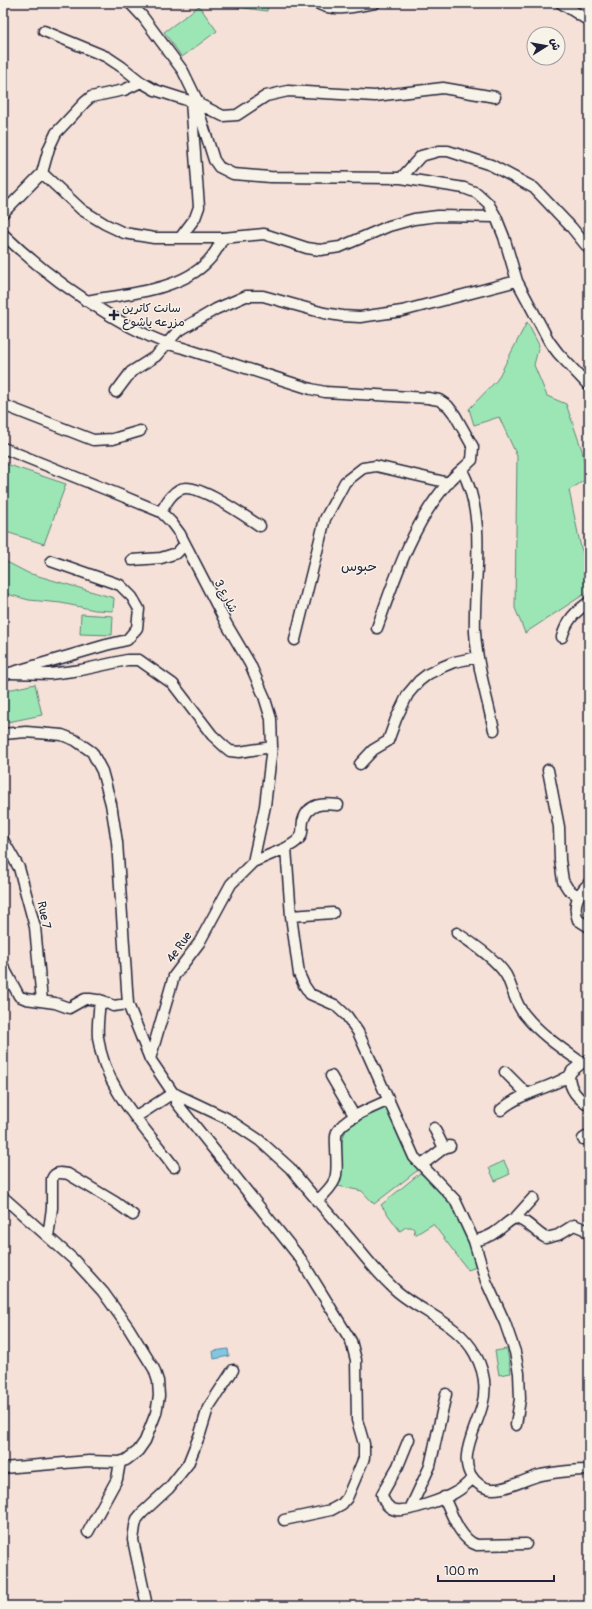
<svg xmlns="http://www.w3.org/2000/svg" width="592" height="1609" font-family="Pangolin,'Playpen Sans Arabic',sans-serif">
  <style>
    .green { fill: #9ce6b5; stroke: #5f8478 }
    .water { fill: #81c7e2; stroke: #5b859f }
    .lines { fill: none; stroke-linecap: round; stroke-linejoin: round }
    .minor-casing { stroke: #22223b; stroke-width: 13 }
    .minor { stroke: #f7f3e8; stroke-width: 10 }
    .poi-dot { fill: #22223b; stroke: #f7f3e8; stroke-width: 1.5 }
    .labels { text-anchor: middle; stroke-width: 3; stroke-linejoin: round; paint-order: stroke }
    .poi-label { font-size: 12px; fill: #22223b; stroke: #f7f3e8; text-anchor: start }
    .street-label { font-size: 12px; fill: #22223b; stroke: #f7f3e8 }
    .quarter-label { font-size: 14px; fill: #22223b; stroke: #f7f3e8 }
  </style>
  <rect width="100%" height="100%" fill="#f6e1d8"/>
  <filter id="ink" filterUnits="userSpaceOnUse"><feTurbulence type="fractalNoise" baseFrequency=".025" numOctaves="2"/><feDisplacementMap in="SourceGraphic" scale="8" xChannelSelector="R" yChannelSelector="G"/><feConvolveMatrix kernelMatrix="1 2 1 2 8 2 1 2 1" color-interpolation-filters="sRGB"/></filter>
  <g filter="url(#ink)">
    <path class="green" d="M 230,3 L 268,3 L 267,11 L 229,6 Z
      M 199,6 L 217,31 L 182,57 L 164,32 Z
      M 527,322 L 539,345 L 534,365 L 547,396 L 566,404 L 582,450 L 587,479 L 569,490 L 581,548 L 589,567 L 589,591 L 525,633 L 515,608 L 517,456 L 499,417 L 474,425 L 469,409 L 497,380 Z
      M 3,463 L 66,484 L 44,544 L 3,531 Z
      M 3,560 L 28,573 L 114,598 L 113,611 L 95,610 L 61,603 L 29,600 L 3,593 Z
      M 81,614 L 113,616 L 112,635 L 80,634 Z
      M 35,684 L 42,715 L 3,723 L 3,691 Z
      M 387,1106 L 409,1160 L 418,1170 L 374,1204 L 362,1191 L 338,1186 C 344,1164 334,1135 355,1121 C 365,1115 376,1111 387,1106 Z
      M 504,1161 L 510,1174 L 495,1181 L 489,1168 Z
      M 420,1173 L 449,1199 L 470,1236 L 479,1266 L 468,1270 L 433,1224 L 415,1235 L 414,1229 L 411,1227 L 406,1227 L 400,1231 L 381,1205 Z
      M 507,1349 L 511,1373 L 499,1375 L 495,1351 Z"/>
    <path class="water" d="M 228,1349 L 229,1356 L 214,1359 L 213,1351 Z"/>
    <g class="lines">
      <defs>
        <path id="minor" d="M 130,3 L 143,17 L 183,71 L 199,104
          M 317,3 C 333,13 358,6 375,3
          M 561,3 L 589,21
          M 44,31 L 107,57 L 122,67 L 141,82 L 155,90 L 199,104 L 223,116 L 237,115 L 266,96 L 288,91 L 375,96 L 443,88 L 495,97
          M 42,173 L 82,210 L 105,224 L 124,233 L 154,238 L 223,238 L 264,234 L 307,248 L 320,250 L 340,247 L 389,226 L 414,219 L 438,216 L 496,217
          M 401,178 L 421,156 L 439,151 L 448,151 L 491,165 L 534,188 L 572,228 L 589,249
          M 3,213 L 42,173 L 49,148 L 56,133 L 85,102 L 91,97 L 124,90 L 141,82
          M 3,234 C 36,266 71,292 111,316 C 133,329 157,342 183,348 L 311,389 L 325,392 L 428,398 L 439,400 L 448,406 L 455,415 L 473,447 L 472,460 C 464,468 455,475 448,483 C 412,524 395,578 377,628
          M 180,238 L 195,218 L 199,207 L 191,101
          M 517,281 L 549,341 L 558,353 L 589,386
          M 86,301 C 124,294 181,291 208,261 C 215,254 219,246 223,238
          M 116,392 L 131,372 L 156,356 L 177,332 L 216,309 L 246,296 L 263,296 L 324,313 L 342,316 L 360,317 L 402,311 L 517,281 L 504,237 L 496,217 L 488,203 L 477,193 L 464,188 L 401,178 L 270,177 L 233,174 L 219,167 L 214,160 L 196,103
          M 3,405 L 93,440 L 113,439 L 140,431
          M 3,448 L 120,495 L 161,512 L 171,522 L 180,534 L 227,625 L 250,664 L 264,696 L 271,719 L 272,747 L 265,806 L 253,862
          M 462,470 C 488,520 473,579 475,632 C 477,665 487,698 494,730
          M 161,512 C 166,503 174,488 186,488 C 205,488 243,515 260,526
          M 132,560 L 161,558 L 177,553 L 184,545
          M 562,637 C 567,620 575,612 589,602
          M 295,640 L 325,519 L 345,482 L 363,468 L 376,466 L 449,483
          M 11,673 L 50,674 L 81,670 L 127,660 L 139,660 L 173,684 L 212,735 L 225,747 L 230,751 L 239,752 L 272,747
          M 3,675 L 106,645 L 127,640 L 137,628 L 139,609 L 132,597 L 120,585 L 51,561
          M 3,734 L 26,732 L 62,735 L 75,740 L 92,752 L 102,771 L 111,804 L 117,842 L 128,1004 L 150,1059 L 173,1093 L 226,1118 L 259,1140 L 290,1168 C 310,1193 331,1216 351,1240 C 366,1258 380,1277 398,1292 C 423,1313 459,1324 475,1354 C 484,1370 487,1388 482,1406 C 476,1430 452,1465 480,1485 C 497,1497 523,1479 541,1475 C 557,1472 573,1470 589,1470
          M 360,764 L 373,750 L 388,741 L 396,719 L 408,694 L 419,681 L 428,674 L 442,667 L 454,662 L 478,657
          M 548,770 L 559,827 L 560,860 L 563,881 L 568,889 L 578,896
          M 3,840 L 19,868 L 35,927 L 42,1001
          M 286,848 C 291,845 298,842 301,836 C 303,832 302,826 303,821 C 308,803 323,803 338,805
          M 589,883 C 578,894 572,905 578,920 L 589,927
          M 291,916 L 333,913
          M 457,933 C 473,944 496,959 506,975 C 513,988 514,1002 524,1014 C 540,1034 561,1048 582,1063 L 589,1060
          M 3,966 L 19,996 L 26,999 L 55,1003 L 69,1008 L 85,999 L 90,999 L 103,1001 L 113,1006 L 128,1004
          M 100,1000 C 99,1013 97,1025 98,1037 C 104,1089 145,1127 174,1167
          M 150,1059 L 174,976 L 199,943 L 231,884 L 253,862 L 286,848 L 291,916 L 299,974 L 304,985 L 310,994 L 335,1005 L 347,1016 L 358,1032 L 414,1157 L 455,1200 L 474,1241 L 486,1281 L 505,1323 L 515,1352 L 519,1373 L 520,1399 L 516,1425
          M 582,1063 L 572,1071 L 569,1076 C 570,1090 577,1098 589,1105
          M 505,1072 L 527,1094
          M 331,1076 L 355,1117
          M 176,1094 L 176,1102 L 300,1258 L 351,1341 L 356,1360 L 357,1420 L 364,1444 L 364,1458 L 347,1498 L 342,1504 L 331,1510 L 284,1520
          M 501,1110 C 521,1092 546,1090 569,1076
          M 136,1117 L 173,1093
          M 434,1128 L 444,1148
          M 583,1139 L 589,1135
          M 422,1165 L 444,1148 L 450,1146
          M 3,1197 L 73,1259 L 103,1292 L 128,1327 L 154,1369 L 158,1381 L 159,1396 L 156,1413 L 145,1441 L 138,1451 L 126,1460 L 120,1462 L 89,1461 L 3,1468
          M 317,1201 C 340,1180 337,1177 336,1147 C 336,1142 335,1136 337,1132 C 344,1118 374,1107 389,1100
          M 515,1218 L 533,1198
          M 48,1237 L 52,1208 L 52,1179 C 55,1171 61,1173 68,1174 L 115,1202 L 133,1215
          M 474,1241 C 482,1239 490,1237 497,1231 C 503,1227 508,1221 515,1218 C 527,1220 536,1233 546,1238 L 558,1235 L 574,1225 L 584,1229 L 589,1234
          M 409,1439 L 398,1466 L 382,1494 C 383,1501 388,1509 396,1510 C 408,1512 445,1499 456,1492 C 462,1489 468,1483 473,1478
          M 444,1497 C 451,1512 460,1540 477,1545 L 526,1544
          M 410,1509 L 430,1466 L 446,1394
          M 88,1532 L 117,1479 L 120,1462
          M 147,1606 L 133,1540 L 135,1526 L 137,1519 L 142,1513 L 169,1488 L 188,1464 L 200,1434 L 208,1408 L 233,1370"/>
      </defs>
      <use href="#minor" class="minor-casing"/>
      <use href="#minor" class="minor"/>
    </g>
  </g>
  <path class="poi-dot" d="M112 309h4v4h4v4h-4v4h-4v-4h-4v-4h4z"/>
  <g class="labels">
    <g class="poi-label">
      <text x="122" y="312">سانت كاترين<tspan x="122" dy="14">مزرعه ياشوع</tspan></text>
    </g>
    <g class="street-label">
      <text transform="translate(226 596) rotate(62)" y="4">شارع 3</text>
      <text transform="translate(44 915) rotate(78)" y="4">Rue 7</text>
      <text transform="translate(179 947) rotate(-54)" y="4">4e Rue</text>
    </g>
    <g class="quarter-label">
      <text x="359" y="571">حبوس</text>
    </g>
  </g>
  <rect width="592" height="1609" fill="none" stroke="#f7f3e8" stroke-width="16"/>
  <rect x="8" y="8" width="576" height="1593" fill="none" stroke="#22223b" stroke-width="1.5" filter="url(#ink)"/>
  <g transform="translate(546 46) rotate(79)"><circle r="19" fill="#f7f3e8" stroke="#a29fa3"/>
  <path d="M0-3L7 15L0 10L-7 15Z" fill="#22223b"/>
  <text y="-6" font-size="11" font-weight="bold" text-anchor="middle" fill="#22223b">ش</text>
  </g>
  <path d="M438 1575v6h116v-6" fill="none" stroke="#22223b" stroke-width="2"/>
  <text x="444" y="1575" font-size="12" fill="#22223b" stroke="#f7f3e8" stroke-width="3" paint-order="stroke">100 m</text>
</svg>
